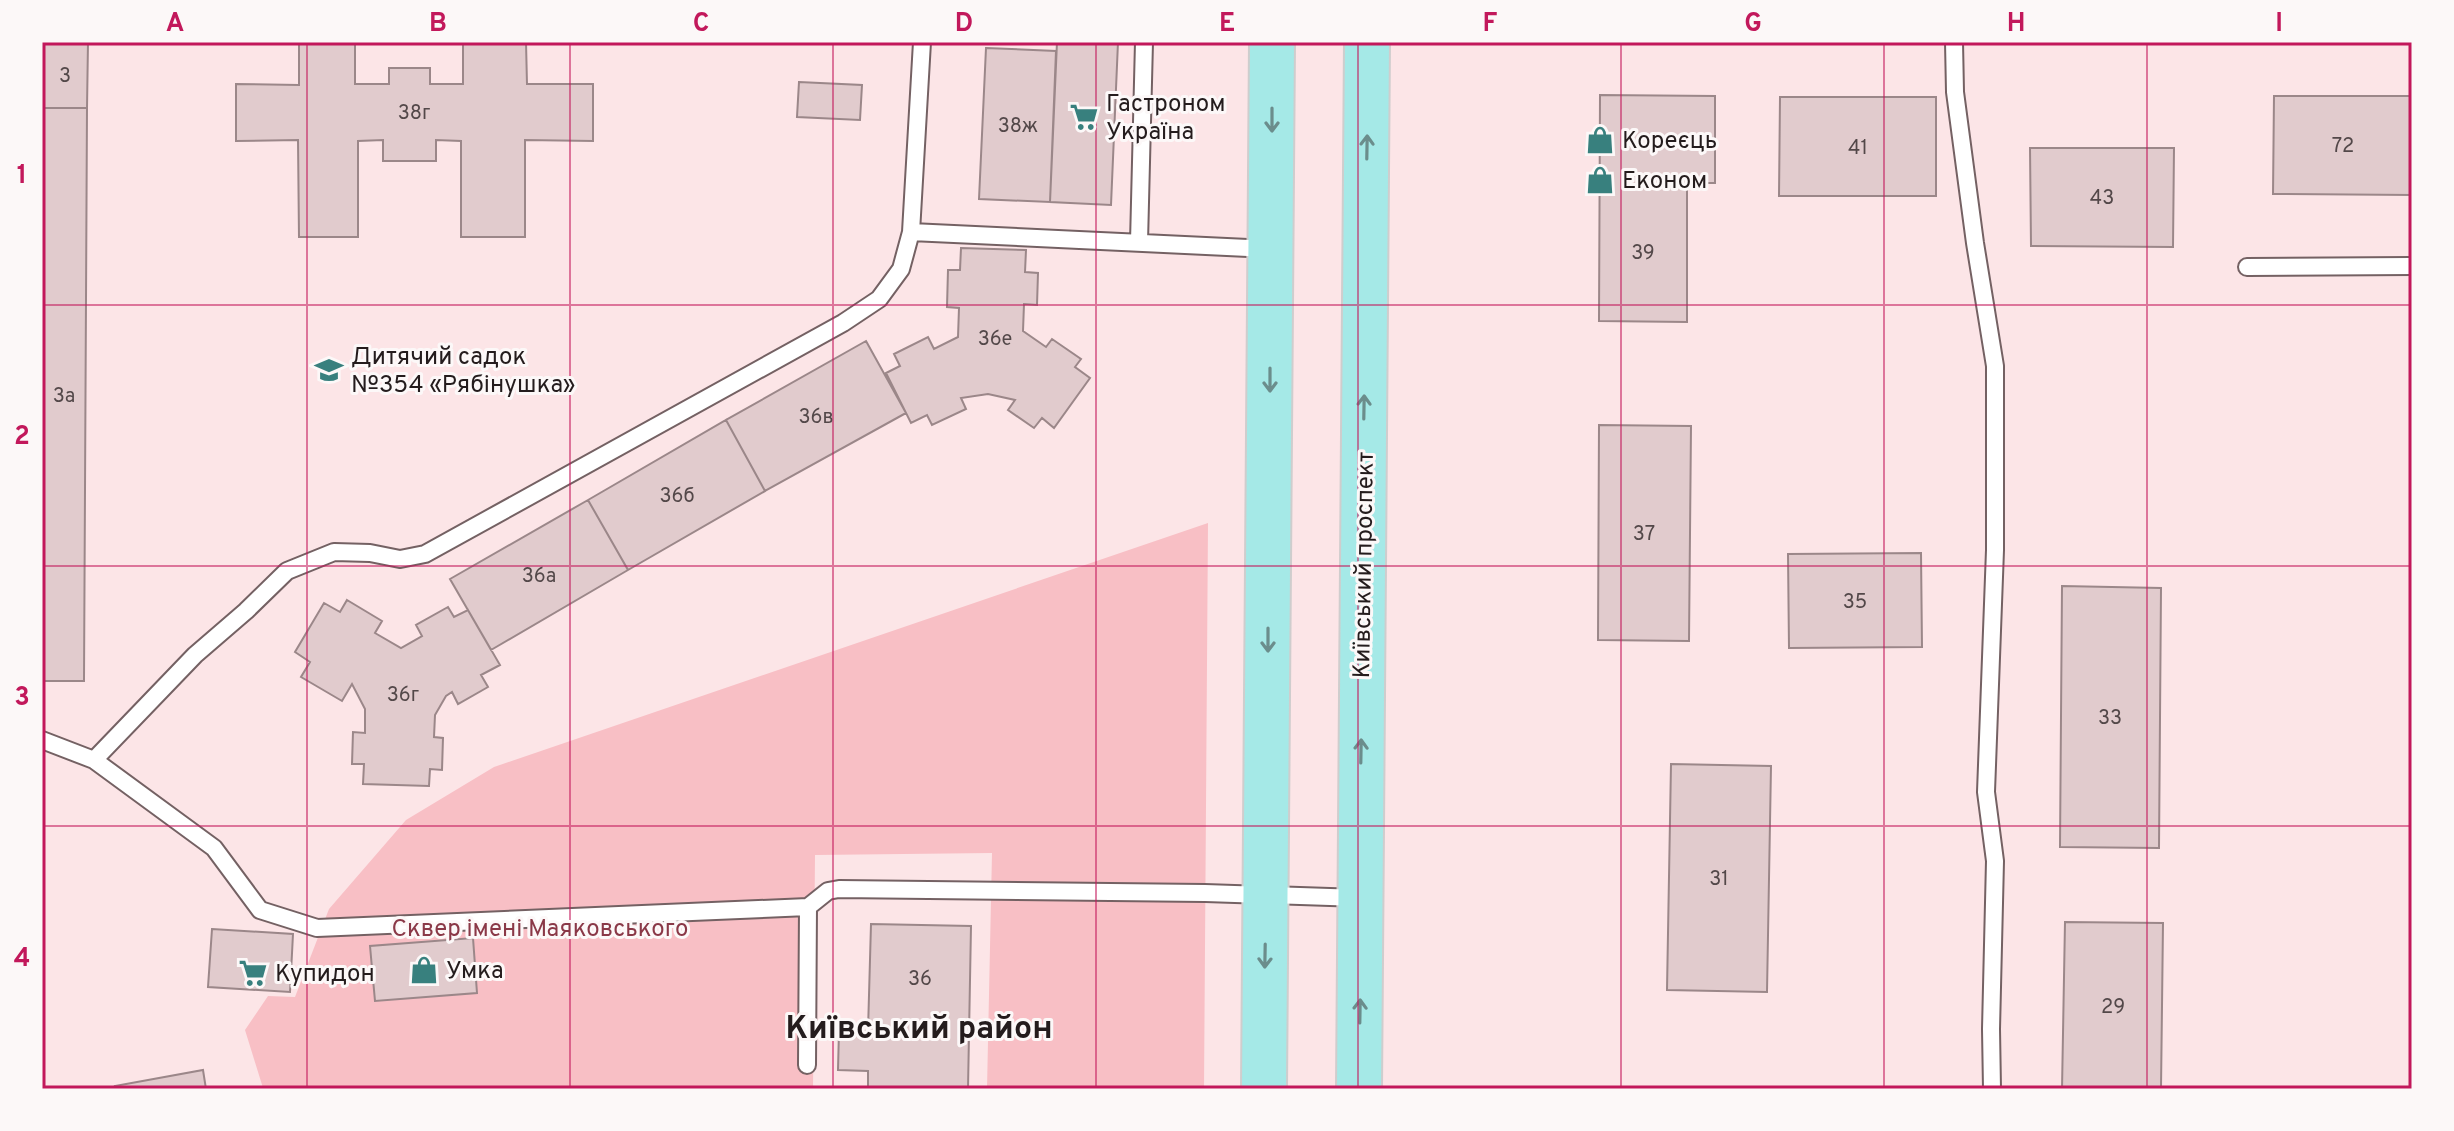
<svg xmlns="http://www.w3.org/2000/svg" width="2454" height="1131" font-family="Overpass,sans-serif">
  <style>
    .green { fill: #f8bfc5 }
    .building { fill: #e1cbcd; stroke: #9b8789; stroke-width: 2 }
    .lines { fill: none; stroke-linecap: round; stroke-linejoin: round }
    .service-casing { stroke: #746163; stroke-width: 20 }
    .primary-casing { stroke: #cfcdcd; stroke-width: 48 }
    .service { stroke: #fff; stroke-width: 16 }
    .primary { stroke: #a5e9e7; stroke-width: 44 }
    .oneway { stroke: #6b8d8c }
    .grid { fill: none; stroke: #c2185b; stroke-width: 2; stroke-opacity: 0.55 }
    .labels { text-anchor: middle; stroke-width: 6; stroke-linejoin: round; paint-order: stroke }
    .number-label { font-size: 20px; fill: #534849 }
    .poi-label { font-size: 24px; fill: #241c1d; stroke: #fcf8f8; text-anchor: start }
    .street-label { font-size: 24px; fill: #241c1d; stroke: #fcf8f8 }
    .park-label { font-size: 24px; fill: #8a3847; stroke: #fcf8f8 }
    .district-label { font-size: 32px; font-weight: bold; fill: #241c1d; stroke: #fcf8f8 }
    .neatline { fill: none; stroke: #c2185b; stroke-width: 3 }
    .grid-label { font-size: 26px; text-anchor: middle; font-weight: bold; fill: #c2185b }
  </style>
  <rect width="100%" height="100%" fill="#fce5e7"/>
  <path class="green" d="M 1208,523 L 1204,1089 L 987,1089 L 992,853 L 815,855 L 813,1089 L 263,1088 L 245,1030 L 268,996 L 295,997 L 329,909 L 406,820 L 494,767 Z"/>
  <path class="building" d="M 42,42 L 88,42 L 87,108 L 42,108 Z
    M 299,42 L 355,42 L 355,84 L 389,84 L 389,68 L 430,68 L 430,84 L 463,84 L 463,42 L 526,42 L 527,84 L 593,84 L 593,141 L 525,140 L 525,237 L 461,237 L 461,141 L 436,140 L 436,161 L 383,161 L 383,140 L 358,141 L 358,237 L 299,237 L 298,140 L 236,141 L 236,84 L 299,85 Z
    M 1057,42 L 1118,42 L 1111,205 L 1050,202 Z
    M 986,48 L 1056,51 L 1050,202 L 979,199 Z
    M 799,82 L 862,85 L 860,120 L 797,117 Z
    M 1600,95 L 1715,96 L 1715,183 L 1687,183 L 1687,322 L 1599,321 Z
    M 2274,96 L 2412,96 L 2412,195 L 2273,194 Z
    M 1780,97 L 1936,97 L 1936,196 L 1779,196 Z
    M 42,108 L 87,108 L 84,681 L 42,681 Z
    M 2030,148 L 2174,148 L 2173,247 L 2031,246 Z
    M 961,248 L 1026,250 L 1025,272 L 1038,273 L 1037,305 L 1024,304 L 1023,331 L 1046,347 L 1052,339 L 1081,359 L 1075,367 L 1090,378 L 1054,428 L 1042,418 L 1034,428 L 1008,410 L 1015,400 L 988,394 L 961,398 L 966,409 L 932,425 L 927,415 L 911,423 L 886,373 L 900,366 L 894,354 L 928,337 L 934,349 L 958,337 L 959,308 L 947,307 L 948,270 L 960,270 Z
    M 866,341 L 906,413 L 765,491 L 726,420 Z
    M 726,420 L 765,491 L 628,570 L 588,500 Z
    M 1599,425 L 1691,426 L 1689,641 L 1598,640 Z
    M 588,500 L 628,570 L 491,650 L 450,579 Z
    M 1921,553 L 1922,647 L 1789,648 L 1788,554 Z
    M 2062,586 L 2161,588 L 2159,848 L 2060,847 Z
    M 347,600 L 382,621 L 375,633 L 401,648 L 422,636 L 416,625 L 448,607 L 454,617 L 468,610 L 500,665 L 481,675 L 488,687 L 458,704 L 452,692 L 446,696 L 435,715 L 434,737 L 443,738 L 442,770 L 430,769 L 429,786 L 363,784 L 364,764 L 352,764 L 353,732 L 365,733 L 365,709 L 352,684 L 342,701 L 301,677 L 310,662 L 295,652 L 324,603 L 340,612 Z
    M 1671,764 L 1771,766 L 1767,992 L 1667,990 Z
    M 2065,922 L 2163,923 L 2161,1089 L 2062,1089 Z
    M 871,924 L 971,926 L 968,1089 L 868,1089 L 868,1071 L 838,1070 L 839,1030 L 868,1031 Z
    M 212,929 L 293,934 L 290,992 L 208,987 Z
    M 473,938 L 477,993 L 375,1001 L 370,946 Z
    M 203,1070 L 206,1089 L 116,1089 L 115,1086 Z"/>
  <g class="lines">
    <defs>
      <path id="service" d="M 1954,42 L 1955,92 L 1975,243 L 1995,366 L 1995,550 L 1986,792 L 1995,861 L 1991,1029 L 1992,1089
        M 911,232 L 1269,249
        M 1139,242 L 1144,42
        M 2247,267 L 2412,266
        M 42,740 L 94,760 L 195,655 L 246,611 L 287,571 L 334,552 L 370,553 L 400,559 L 425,554 L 843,323 L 879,299 L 901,269 L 911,232 L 922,42
        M 94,760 L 214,848 L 260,910 L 317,928 L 808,907 L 807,1065
        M 808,907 L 828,891 L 839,889 L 1205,893 L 1360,898"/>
      <path id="primary" d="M 1264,1089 L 1272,42
        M 1359,1089 L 1367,42"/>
    </defs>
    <use href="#service" class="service-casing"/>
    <use href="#primary" class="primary-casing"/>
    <use href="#service" class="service"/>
    <use href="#primary" class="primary"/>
  </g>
  <defs><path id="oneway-shaft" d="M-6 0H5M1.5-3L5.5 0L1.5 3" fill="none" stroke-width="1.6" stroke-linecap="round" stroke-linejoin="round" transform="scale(2)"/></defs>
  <g class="oneway">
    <use href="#oneway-shaft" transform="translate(1272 120) rotate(90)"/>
    <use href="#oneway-shaft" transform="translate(1367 147) rotate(-89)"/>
    <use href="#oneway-shaft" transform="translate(1270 380) rotate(90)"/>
    <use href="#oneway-shaft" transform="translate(1364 407) rotate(-89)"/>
    <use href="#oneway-shaft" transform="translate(1268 640) rotate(90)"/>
    <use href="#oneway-shaft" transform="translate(1361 751) rotate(-89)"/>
    <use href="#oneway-shaft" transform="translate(1265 956) rotate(91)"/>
    <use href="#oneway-shaft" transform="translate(1360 1011) rotate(-89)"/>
  </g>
  <path class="grid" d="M 307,42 L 307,1089M 570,42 L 570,1089M 833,42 L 833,1089M 1096,42 L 1096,1089M 1358,42 L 1358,1089M 1621,42 L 1621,1089M 1884,42 L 1884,1089M 2147,42 L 2147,1089M 42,305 L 2412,305M 42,566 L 2412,566M 42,826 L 2412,826"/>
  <defs>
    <symbol id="supermarket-bare" viewBox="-9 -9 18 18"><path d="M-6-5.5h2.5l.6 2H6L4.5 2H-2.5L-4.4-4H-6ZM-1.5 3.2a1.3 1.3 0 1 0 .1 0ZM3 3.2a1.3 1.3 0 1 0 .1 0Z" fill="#38807e" stroke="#fcf8f8" stroke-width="2.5" paint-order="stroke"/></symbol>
    <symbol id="shop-bare" viewBox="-9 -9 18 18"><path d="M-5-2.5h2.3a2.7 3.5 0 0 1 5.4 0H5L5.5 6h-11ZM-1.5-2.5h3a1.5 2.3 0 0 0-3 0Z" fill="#38807e" stroke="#fcf8f8" stroke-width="2.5" paint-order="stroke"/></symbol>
    <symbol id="school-bare" viewBox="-9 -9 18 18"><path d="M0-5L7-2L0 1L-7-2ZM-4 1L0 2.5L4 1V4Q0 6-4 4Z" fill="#38807e" stroke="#fcf8f8" stroke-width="2.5" paint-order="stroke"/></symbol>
  </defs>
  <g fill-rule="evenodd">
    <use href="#supermarket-bare" x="1064" y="97" width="40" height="40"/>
    <use href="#shop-bare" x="1580" y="120" width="40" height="40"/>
    <use href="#shop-bare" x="1580" y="160" width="40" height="40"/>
    <use href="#school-bare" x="309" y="350" width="40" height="40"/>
    <use href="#shop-bare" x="404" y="950" width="40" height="40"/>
    <use href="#supermarket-bare" x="233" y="953" width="40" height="40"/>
  </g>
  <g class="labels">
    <g class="number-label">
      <text x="65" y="82">3</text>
      <text x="414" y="119">38г</text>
      <text x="1018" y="132">38ж</text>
      <text x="2343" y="152">72</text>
      <text x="1858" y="154">41</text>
      <text x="2102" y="204">43</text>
      <text x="1643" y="259">39</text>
      <text x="995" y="345">36е</text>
      <text x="64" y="402">3а</text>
      <text x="816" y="423">36в</text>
      <text x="677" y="502">36б</text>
      <text x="1644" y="540">37</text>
      <text x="539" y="582">36а</text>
      <text x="1855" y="608">35</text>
      <text x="403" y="701">36г</text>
      <text x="2110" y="724">33</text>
      <text x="1719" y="885">31</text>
      <text x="920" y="985">36</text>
      <text x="2113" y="1013">29</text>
    </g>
    <g class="poi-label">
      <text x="1106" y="111">Гастроном<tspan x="1106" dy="28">Україна</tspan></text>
      <text x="1622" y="148">Кореєць</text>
      <text x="1622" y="188">Економ</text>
      <text x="351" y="364">Дитячий садок<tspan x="351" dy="28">№354 «Рябінушка»</tspan></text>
      <text x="446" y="978">Умка</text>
      <text x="275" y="981">Купидон</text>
    </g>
    <g class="street-label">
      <text transform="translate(1363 565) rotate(-89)" y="8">Київський проспект</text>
    </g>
    <g class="park-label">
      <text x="540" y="936">Сквер імені Маяковського</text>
    </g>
    <g class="district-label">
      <text x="919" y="1038">Київський район</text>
    </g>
  </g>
  <rect width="2454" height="1131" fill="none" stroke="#fcf8f8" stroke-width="88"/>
  <rect x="44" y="44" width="2366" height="1043" class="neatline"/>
  <g class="grid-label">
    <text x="175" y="31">A</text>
    <text x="438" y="31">B</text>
    <text x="701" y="31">C</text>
    <text x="964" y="31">D</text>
    <text x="1227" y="31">E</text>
    <text x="1490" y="31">F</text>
    <text x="1753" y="31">G</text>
    <text x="2016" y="31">H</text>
    <text x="2279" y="31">I</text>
    <text x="22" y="183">1</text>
    <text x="22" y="444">2</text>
    <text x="22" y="705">3</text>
    <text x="22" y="966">4</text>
  </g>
</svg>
